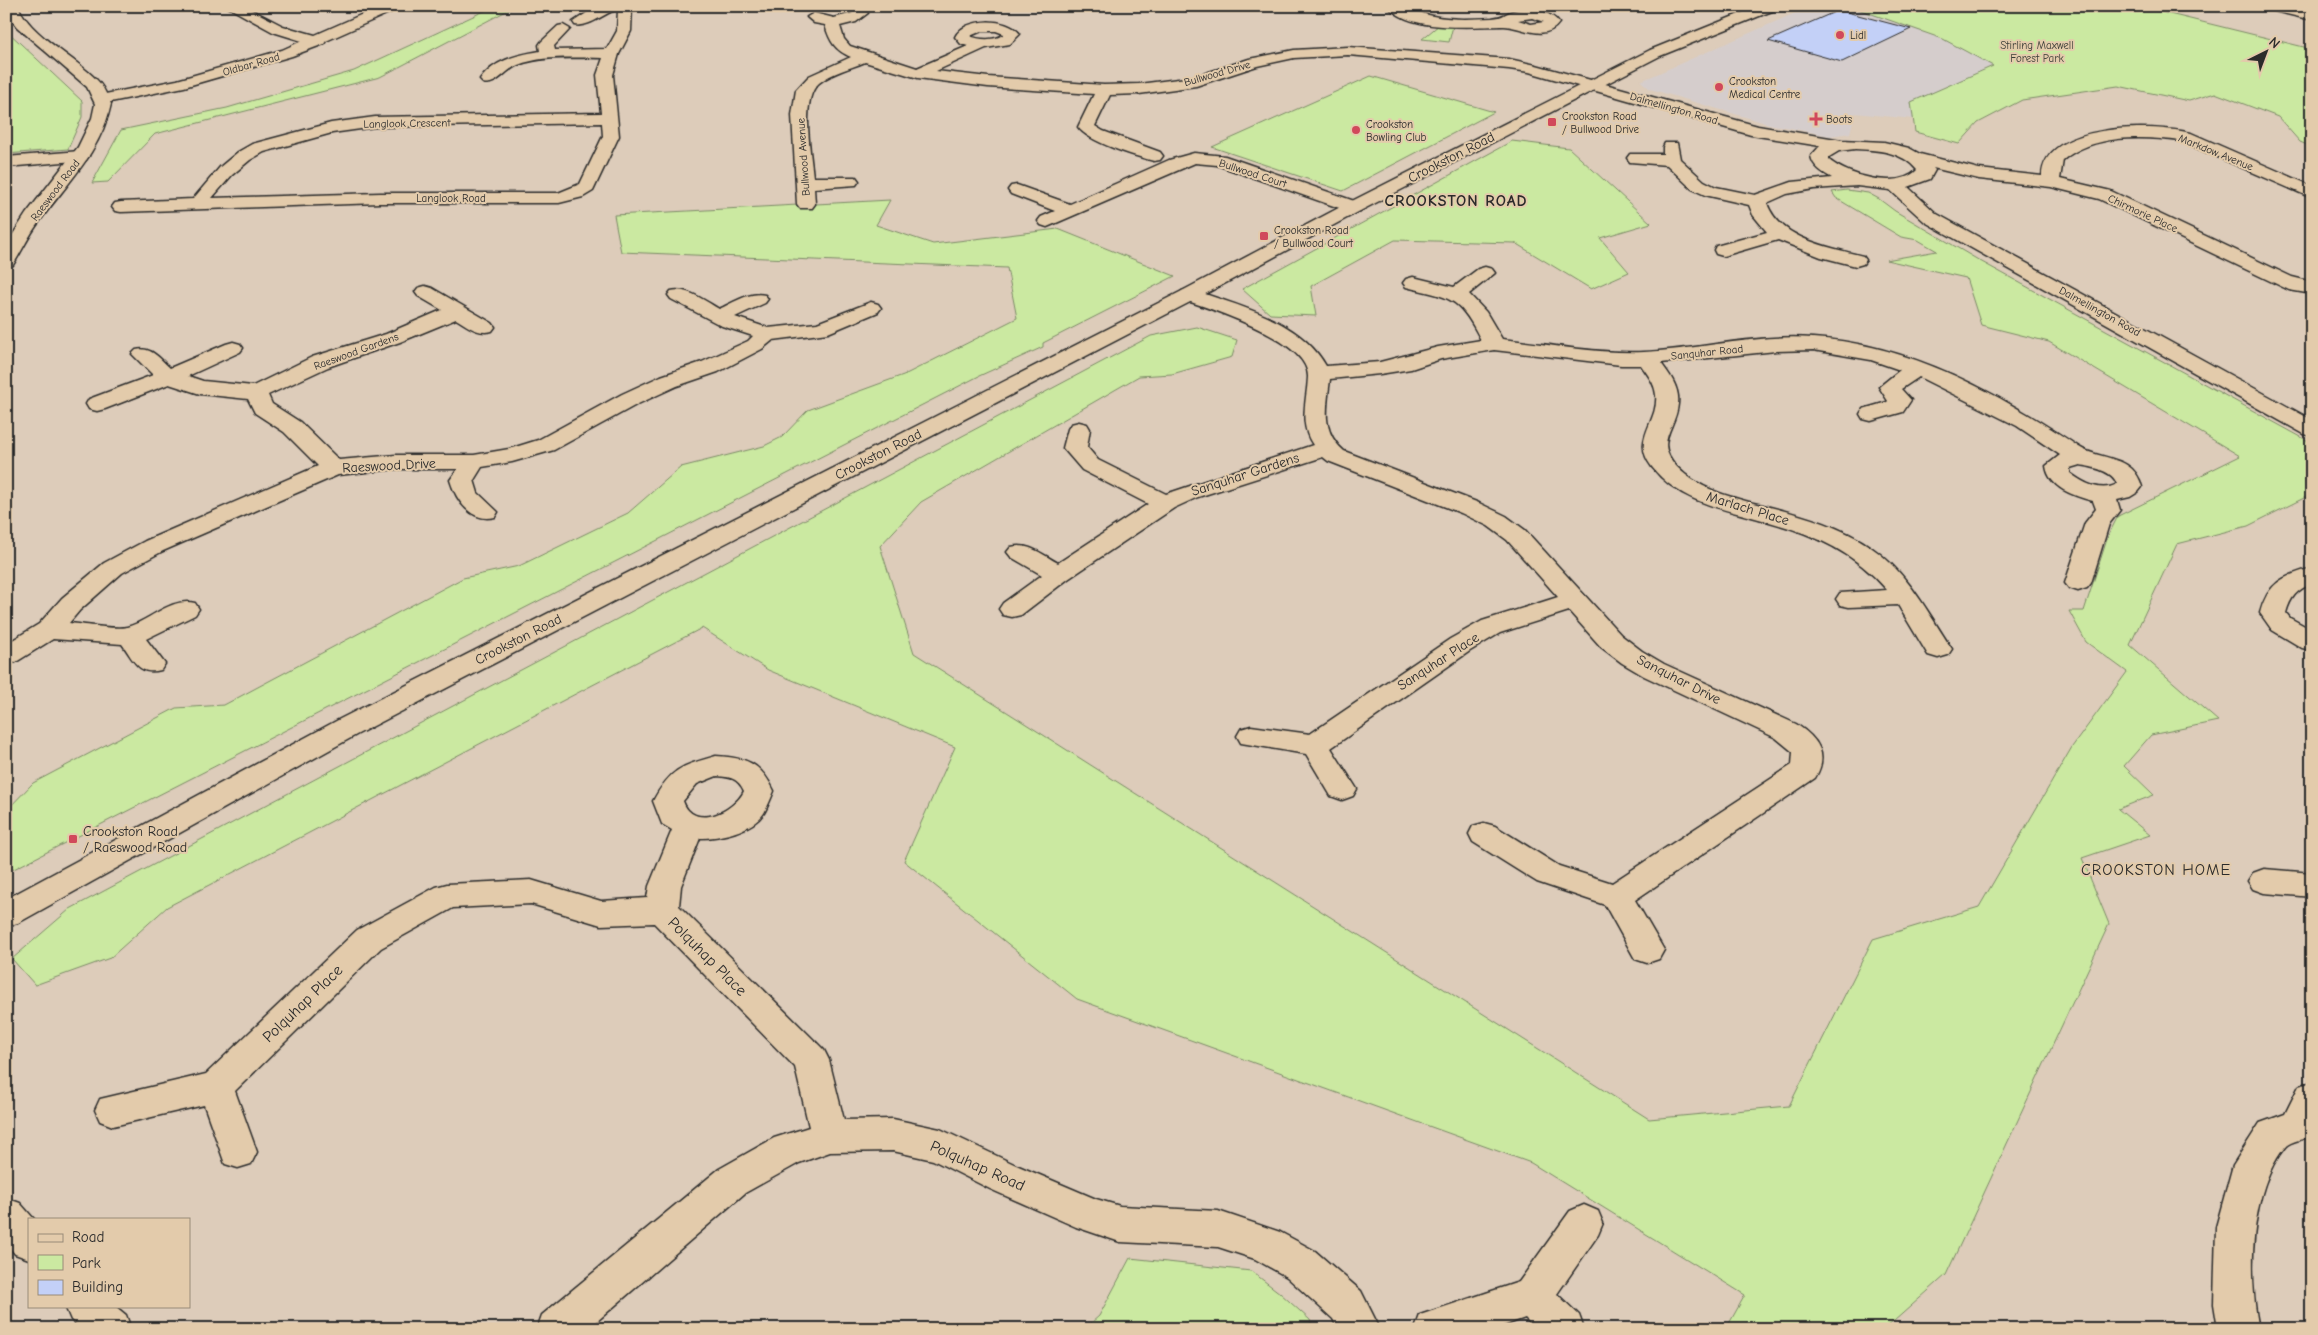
<svg xmlns="http://www.w3.org/2000/svg" width="2318" height="1335" font-family="'Comic Neue',sans-serif">
  <style>
    .built { fill: #d5cdcc }
    .green { fill: #cbe9a1; stroke: #7b8a66 }
    .building { fill: #c3d0f7; stroke: #2b2b2b }
    .lines { fill: none; stroke-linecap: round; stroke-linejoin: round }
    .minor-casing { stroke: #2b2b2b; stroke-width: 3 }
    .tertiary-casing { stroke: #2b2b2b; stroke-width: 3 }
    .primary-casing { stroke: #2b2b2b; stroke-width: 3 }
    .minor { fill: #e3cbab; fill-rule: evenodd }
    .tertiary { fill: #e3cbab; fill-rule: evenodd }
    .primary { fill: #e3cbab; fill-rule: evenodd }
    .poi-dot { fill: #d1495b; stroke: #e3cbab; stroke-width: 2 }
    .labels { text-anchor: middle; stroke-width: 4; stroke-linejoin: round; paint-order: stroke }
    .far-poi-label { font-size: 11px; fill: #2b2b2b; stroke: #e3cbab; text-anchor: start }
    .far-park-label { font-size: 11px; fill: #3b3e37; stroke: #e3cbab }
    .far-street-label { font-size: 11px; fill: #2b2b2b; stroke: #e3cbab }
    .street-label { font-size: 14px; fill: #2b2b2b; stroke: #e3cbab }
    .poi-label { font-size: 14px; fill: #2b2b2b; stroke: #e3cbab; text-anchor: start }
    .far-district-label { font-size: 16px; font-weight: bold; letter-spacing: 1px; fill: #2b2b2b; stroke: #e3cbab }
    .quarter-label { font-size: 16px; letter-spacing: 1px; fill: #2b2b2b; stroke: #e3cbab }
    .near-street-label { font-size: 16px; fill: #2b2b2b; stroke: #e3cbab }
  </style>
  <rect width="100%" height="100%" fill="#ddccba"/>
  <filter id="ink" filterUnits="userSpaceOnUse"><feTurbulence type="fractalNoise" baseFrequency=".02" numOctaves="2"/><feDisplacementMap in="SourceGraphic" scale="10" xChannelSelector="R" yChannelSelector="G"/><feConvolveMatrix kernelMatrix="1 2 1 2 8 2 1 2 1" color-interpolation-filters="sRGB"/></filter>
  <g filter="url(#ink)">
    <path class="built" d="M 1811,6 L 1849,6 L 1879,15 L 1943,39 L 1993,66 L 1911,102 L 1913,119 L 1855,113 L 1850,133 L 1830,136 L 1769,124 L 1650,89 L 1641,81 Z"/>
    <path class="green" d="M 495,6 L 516,6 L 380,77 L 155,134 L 108,182 L 92,183 L 121,130 L 227,108 L 354,71 Z
      M 1849,6 L 2137,6 L 2312,49 L 2312,147 L 2300,142 L 2278,117 L 2215,93 L 2189,101 L 2118,86 L 2022,100 L 1978,123 L 1959,144 L 1915,132 L 1911,102 L 1993,66 L 1943,39 Z
      M 1439,25 L 1453,26 L 1449,42 L 1422,39 Z
      M 6,30 L 82,101 L 82,117 L 68,149 L 6,154 Z
      M 1371,76 L 1494,112 L 1343,191 L 1212,147 Z
      M 1512,141 L 1569,148 L 1651,223 L 1600,238 L 1629,272 L 1591,289 L 1515,243 L 1395,240 L 1311,286 L 1316,316 L 1270,314 L 1242,289 Z
      M 1847,190 L 1868,193 L 1879,199 L 1895,211 L 1980,261 L 2312,443 L 2312,494 L 2248,526 L 2177,544 L 2130,645 L 2218,721 L 2151,735 L 2124,766 L 2154,795 L 2118,809 L 2150,835 L 2082,858 L 2109,924 L 1946,1275 L 1885,1329 L 1726,1329 L 1745,1295 L 1531,1163 L 1077,999 L 904,861 L 955,747 L 768,670 L 702,628 L 167,907 L 110,958 L 35,985 L 12,959 L 70,909 L 1151,336 L 1197,327 L 1237,340 L 1232,357 L 1172,374 L 1139,376 L 921,502 L 880,546 L 914,653 L 1649,1119 L 1789,1106 L 1873,939 L 1979,907 L 2072,747 L 2127,672 L 2086,642 L 2069,611 L 2084,611 L 2108,536 L 2118,516 L 2240,456 L 2049,342 L 1981,325 L 1966,278 L 1886,260 L 1937,251 L 1918,240 L 1901,237 L 1836,198 L 1832,192 Z
      M 890,200 L 876,225 L 933,244 L 1058,229 L 1175,276 L 1043,343 L 1043,347 L 979,376 L 6,873 L 6,811 L 33,783 L 176,708 L 224,705 L 463,578 L 519,566 L 628,513 L 681,467 L 764,446 L 782,437 L 808,410 L 906,374 L 1017,318 L 1007,268 L 621,252 L 614,215 Z
      M 1130,1258 L 1251,1271 L 1280,1293 L 1310,1320 L 1313,1329 L 1084,1329 L 1099,1316 Z"/>
    <path class="building" d="M 1839,10 L 1911,29 L 1842,62 L 1768,41 Z"/>
    <g class="lines">
      <defs>
        <path id="minor" d="M 226,6 L 244,6 L 283,26 L 315,35 L 381,6 L 400,6 L 398,9 L 326,41 L 324,44 L 292,56 L 184,87 L 101,104 L 95,102 L 93,99 L 95,96 L 177,80 L 282,50 L 302,41 L 273,32 Z
          M 597,6 L 632,6 L 631,31 L 619,54 L 613,75 L 619,136 L 593,191 L 583,197 L 559,203 L 380,203 L 121,212 L 115,211 L 112,207 L 115,203 L 121,202 L 193,199 L 220,167 L 238,152 L 252,144 L 331,123 L 375,117 L 601,113 L 597,75 L 603,58 C 576,58 544,55 518,65 C 505,70 496,87 483,83 L 480,80 C 494,60 517,55 540,51 L 539,45 L 541,42 L 558,26 L 563,25 L 570,29 L 554,46 L 555,50 L 607,49 L 617,31 L 618,9 C 604,13 589,28 575,25 L 573,22 ZM 602,123 L 603,136 L 580,184 L 558,193 L 380,193 L 212,198 L 232,175 L 250,160 L 264,152 L 332,133 L 375,127 Z
          M 840,6 L 862,6 L 868,13 L 856,22 L 840,26 L 844,39 L 850,46 L 917,68 L 968,46 L 961,44 L 955,37 C 965,17 1007,17 1020,34 L 1010,44 L 986,48 L 936,71 L 988,77 L 1104,85 L 1139,84 L 1194,77 L 1249,59 L 1294,50 L 1348,47 L 1509,59 L 1536,65 L 1758,126 L 1842,140 L 1884,142 L 1909,148 L 1920,154 L 1979,169 L 2042,176 C 2044,122 2154,124 2191,133 L 2312,186 L 2312,198 L 2181,141 C 2143,136 2094,134 2063,160 L 2060,179 L 2111,191 L 2292,277 L 2312,282 L 2312,294 L 2289,290 L 2099,199 L 2051,187 L 1979,179 L 1933,168 L 1935,170 L 1930,179 L 1908,187 L 1937,214 L 2312,420 L 2312,436 L 2304,434 L 1925,222 L 1890,190 L 1857,186 L 1814,189 L 1787,194 L 1767,203 C 1780,240 1829,247 1863,256 L 1866,260 L 1863,264 L 1856,266 L 1821,257 L 1778,240 L 1723,256 L 1716,254 L 1714,250 L 1716,246 L 1767,232 L 1753,215 L 1749,205 L 1705,195 L 1692,189 L 1667,165 L 1630,162 L 1627,158 L 1630,154 L 1663,154 L 1663,147 L 1665,143 L 1677,143 L 1680,159 L 1704,181 L 1716,187 L 1755,195 L 1792,182 L 1832,178 C 1823,173 1813,167 1811,156 L 1820,146 L 1751,135 L 1529,72 L 1509,69 L 1348,55 L 1294,58 L 1257,66 L 1196,86 L 1139,94 L 1110,95 L 1095,126 L 1103,131 L 1160,152 L 1163,156 L 1160,160 L 1154,161 C 1135,156 1088,142 1078,127 L 1094,94 L 988,87 L 918,78 L 865,62 C 851,68 831,73 819,83 C 800,98 811,155 813,177 L 856,177 L 859,181 L 856,185 L 814,188 L 815,204 L 812,208 L 800,208 L 797,204 L 792,115 L 796,90 L 809,76 L 851,57 C 835,50 830,42 825,25 L 814,23 L 807,17 L 814,13 L 834,18 L 853,13 ZM 982,31 L 996,31 L 1004,34 C 996,41 979,40 970,36 ZM 1855,149 C 1877,150 1902,151 1917,170 C 1898,190 1848,176 1829,160 L 1829,157 L 1839,151 Z
          M 1388,6 C 1408,6 1415,12 1433,16 C 1452,20 1472,19 1492,18 C 1505,17 1503,14 1513,11 C 1528,7 1550,10 1559,23 C 1545,43 1520,26 1504,26 C 1474,26 1410,33 1388,6 ZM 1532,18 L 1544,22 L 1531,24 L 1518,20 Z
          M 1734,6 L 1757,6 L 1765,11 L 1758,15 L 1736,9 Z
          M 2263,6 L 2289,6 L 2312,12 L 2312,20 L 2265,9 Z
          M 80,151 L 86,152 L 89,156 L 86,160 L 6,167 L 6,157 Z
          M 1194,153 L 1225,156 L 1360,203 L 1363,207 L 1360,211 L 1348,211 L 1217,165 L 1195,163 L 1047,227 L 1041,225 L 1038,221 L 1041,217 L 1055,211 L 1011,194 L 1008,190 L 1011,186 L 1017,185 L 1070,204 L 1169,160 Z
          M 1485,267 L 1492,269 L 1495,273 L 1469,294 L 1486,312 L 1502,339 C 1548,344 1597,354 1644,352 C 1700,349 1757,334 1813,338 C 1910,344 2000,394 2079,447 C 2101,461 2134,454 2142,487 L 2138,492 L 2130,497 L 2117,500 L 2120,510 L 2109,524 L 2091,583 L 2087,588 L 2078,591 L 2069,588 L 2065,583 L 2085,523 L 2096,509 L 2093,501 C 2074,496 2049,488 2046,466 L 2060,455 L 2017,426 L 1919,377 L 1901,389 L 1911,400 L 1903,412 L 1871,421 L 1863,419 L 1860,414 L 1863,409 L 1887,402 L 1888,401 L 1879,387 L 1900,370 L 1871,360 L 1813,350 L 1776,351 L 1661,363 C 1670,375 1680,388 1678,404 C 1676,430 1653,441 1677,467 C 1701,492 1739,499 1770,507 C 1805,516 1843,527 1872,548 C 1908,573 1928,613 1952,649 L 1948,655 L 1938,658 L 1928,655 L 1898,605 L 1849,607 L 1840,605 L 1836,599 L 1840,593 L 1887,590 C 1855,552 1813,534 1766,521 C 1725,509 1680,503 1652,467 C 1630,439 1659,423 1656,395 C 1655,383 1647,374 1641,365 L 1621,365 L 1494,350 L 1441,359 L 1411,369 L 1380,374 L 1330,379 C 1327,407 1320,430 1344,451 L 1479,503 L 1506,516 L 1525,530 L 1621,635 L 1642,651 L 1664,664 L 1796,724 C 1817,738 1830,754 1815,778 L 1635,900 L 1664,950 L 1659,959 L 1647,963 L 1635,959 L 1605,905 L 1537,882 L 1473,842 L 1469,834 L 1473,826 L 1484,823 L 1495,826 L 1559,866 L 1612,883 L 1792,765 L 1793,752 L 1776,738 L 1644,676 L 1622,663 L 1601,647 L 1569,611 L 1500,633 L 1470,651 L 1331,748 L 1357,789 L 1353,796 L 1342,800 L 1331,796 L 1306,754 L 1241,743 L 1237,736 L 1241,729 L 1251,726 L 1310,734 L 1450,639 L 1482,621 L 1558,597 L 1507,540 L 1488,526 L 1461,513 L 1328,461 L 1323,457 L 1198,497 L 1174,508 L 1068,579 L 1021,615 L 1012,617 L 1003,615 L 999,609 L 1003,603 L 1042,575 L 1011,557 L 1007,552 L 1011,547 C 1029,542 1043,555 1058,563 L 1148,504 L 1082,470 L 1063,448 L 1068,429 L 1071,424 L 1079,422 L 1087,424 L 1090,429 L 1087,447 L 1098,460 L 1166,494 L 1313,445 C 1298,423 1307,401 1308,377 C 1309,340 1211,309 1182,299 L 1179,295 L 1182,291 L 1189,289 L 1196,291 C 1242,307 1301,321 1326,366 L 1380,362 L 1438,347 L 1481,340 C 1459,296 1451,298 1406,287 L 1403,283 L 1406,279 L 1413,277 L 1454,287 L 1478,269 ZM 2080,465 C 2093,467 2113,471 2117,484 C 2101,493 2083,483 2070,473 L 2070,468 Z
          M 425,286 L 432,288 L 492,323 L 495,327 L 492,331 C 478,335 468,326 456,319 L 400,342 L 328,367 L 268,395 L 272,404 L 300,422 L 339,460 L 396,455 L 474,455 L 509,449 L 538,440 L 622,394 L 661,376 L 702,362 L 748,341 L 753,336 L 722,326 L 671,299 L 668,295 L 671,291 C 687,287 705,301 719,309 C 733,303 750,291 765,295 L 768,299 L 765,303 L 735,317 L 768,328 L 817,323 L 871,302 L 878,304 L 881,308 L 878,312 L 828,333 L 773,340 L 762,349 L 718,372 L 677,386 L 638,404 L 554,450 L 512,462 L 482,467 L 474,480 L 478,493 L 498,512 L 495,517 C 471,523 456,500 450,480 L 458,469 L 396,469 L 338,475 L 163,551 L 122,573 L 80,610 L 69,623 C 82,624 115,630 127,627 C 150,621 170,597 195,603 L 199,609 L 195,615 L 146,639 L 165,664 L 161,670 C 138,676 134,660 122,644 L 53,639 L 16,662 L 6,665 L 6,644 L 39,624 L 62,598 L 104,563 L 145,541 L 318,466 L 284,432 L 255,413 L 248,399 L 200,394 L 169,384 L 105,409 L 97,411 L 89,409 L 86,404 L 89,399 L 153,375 L 132,354 L 136,350 C 151,346 159,358 170,368 L 226,344 L 233,342 L 240,344 L 243,348 L 240,352 L 188,376 L 203,381 L 253,386 L 312,357 L 386,334 L 442,310 L 418,296 L 415,292 L 418,288 Z
          M 2312,568 L 2312,584 C 2297,589 2290,598 2286,613 L 2290,618 L 2312,630 L 2312,650 L 2302,648 L 2272,630 L 2260,613 C 2268,583 2283,576 2312,568 Z
          M 716,756 C 747,758 760,762 774,791 C 771,798 768,806 764,813 C 752,831 720,838 700,838 L 681,886 L 679,906 L 824,1050 L 829,1060 L 844,1120 L 893,1119 L 940,1129 L 1016,1165 L 1096,1199 L 1120,1206 L 1218,1211 L 1280,1232 L 1315,1251 L 1361,1291 L 1380,1329 L 1338,1329 L 1333,1319 L 1287,1277 L 1255,1259 L 1218,1247 L 1120,1242 L 1076,1227 L 990,1189 L 933,1160 L 893,1151 L 830,1152 L 799,1163 L 745,1193 L 588,1329 L 537,1329 L 542,1315 L 719,1169 L 774,1138 L 809,1127 L 795,1067 L 654,923 L 601,925 L 531,904 L 453,908 L 381,948 L 235,1091 L 257,1152 L 251,1164 L 238,1168 L 225,1164 L 204,1105 L 113,1126 L 100,1121 L 95,1110 L 100,1099 L 206,1074 L 357,930 L 436,887 L 447,884 L 531,880 L 601,901 L 647,898 L 649,886 L 672,830 L 662,824 L 653,801 C 671,768 681,766 716,756 ZM 717,776 C 730,777 738,778 744,791 C 734,812 693,831 683,801 L 697,784 Z
          M 2264,869 L 2312,873 L 2312,897 L 2264,893 L 2253,889 L 2248,881 L 2253,873 Z
          M 2312,1082 L 2312,1135 C 2305,1140 2291,1140 2285,1147 C 2249,1191 2248,1276 2259,1329 L 2218,1329 L 2214,1304 L 2216,1227 L 2233,1165 L 2260,1123 L 2285,1114 L 2299,1086 Z
          M 6,1198 L 20,1203 L 34,1219 L 29,1219 L 29,1259 L 15,1254 L 6,1243 Z
          M 1584,1205 L 1598,1211 L 1603,1223 L 1598,1235 L 1557,1294 L 1579,1315 L 1584,1329 L 1536,1329 L 1525,1318 L 1494,1329 L 1415,1329 L 1420,1315 L 1519,1282 L 1570,1211 Z
          M 65,1306 L 115,1306 L 126,1315 L 131,1329 L 81,1329 L 71,1320 Z"/>
        <path id="tertiary" d="M 6,6 L 18,6 C 31,36 75,57 97,80 C 104,87 107,96 111,104 C 101,152 66,184 39,222 C 29,235 22,251 13,265 L 6,267 L 6,245 L 26,214 L 78,147 L 92,118 L 95,104 L 87,87 L 17,27 L 7,14 Z"/>
        <path id="primary" d="M 1759,6 L 1779,6 L 1777,9 L 1660,56 L 1360,211 L 1196,299 L 358,734 L 18,923 L 6,926 L 6,899 L 338,720 L 1182,291 L 1348,203 L 1650,50 Z"/>
      </defs>
      <use href="#minor" class="minor-casing"/>
      <use href="#tertiary" class="tertiary-casing"/>
      <use href="#primary" class="primary-casing"/>
      <use href="#minor" class="minor"/>
      <use href="#tertiary" class="tertiary"/>
      <use href="#primary" class="primary"/>
    </g>
  </g>
  <g class="poi-dot">
    <circle cx="1840" cy="35" r="5"/>
    <circle cx="1719" cy="87" r="5"/>
    <path d="M1813.5 111.5h5v5h5v5h-5v5h-5v-5h-5v-5h5z"/>
    <rect x="1547" y="117" width="10" height="10" rx="2.5"/>
    <circle cx="1356" cy="130" r="5"/>
    <rect x="1259" y="231" width="10" height="10" rx="2.5"/>
    <rect x="68" y="834" width="10" height="10" rx="2.5"/>
  </g>
  <g class="labels">
    <g class="far-poi-label">
      <text x="1850" y="39">Lidl</text>
      <text x="1729" y="85">Crookston<tspan x="1729" dy="13">Medical Centre</tspan></text>
      <text x="1562" y="120">Crookston Road<tspan x="1562" dy="13">/ Bullwood Drive</tspan></text>
      <text x="1826" y="123">Boots</text>
      <text x="1366" y="128">Crookston<tspan x="1366" dy="13">Bowling Club</tspan></text>
      <text x="1274" y="234">Crookston Road<tspan x="1274" dy="13">/ Bullwood Court</tspan></text>
    </g>
    <g class="far-park-label">
      <text x="2037" y="49">Stirling Maxwell<tspan x="2037" dy="13">Forest Park</tspan></text>
    </g>
    <g class="far-street-label">
      <text transform="translate(251 64) rotate(-16)" y="4">Oldbar Road</text>
      <text transform="translate(1217 73) rotate(-16)" y="4">Bullwood Drive</text>
      <text transform="translate(1674 108) rotate(16)" y="4">Dalmellington Road</text>
      <text transform="translate(407 123) rotate(-1)" y="4">Langlook Crescent</text>
      <text transform="translate(2216 152) rotate(22)" y="4">Markdow Avenue</text>
      <text transform="translate(803 157) rotate(-94)" y="4">Bullwood Avenue</text>
      <text transform="translate(1253 173) rotate(18)" y="4">Bullwood Court</text>
      <text transform="translate(55 190) rotate(-53)" y="4">Raeswood Road</text>
      <text x="451" y="202">Langlook Road</text>
      <text transform="translate(2143 213) rotate(25)" y="4">Chirmorie Place</text>
      <text transform="translate(2100 311) rotate(29)" y="4">Dalmellington Road</text>
      <text transform="translate(356 351) rotate(-20)" y="4">Raeswood Gardens</text>
      <text transform="translate(1707 352) rotate(-6)" y="4">Sanquhar Road</text>
    </g>
    <g class="street-label">
      <text transform="translate(1451 157) rotate(-27)" y="5">Crookston Road</text>
      <text transform="translate(878 454) rotate(-27)" y="5">Crookston Road</text>
      <text transform="translate(389 465) rotate(-3)" y="5">Raeswood Drive</text>
      <text transform="translate(1245 474) rotate(-18)" y="5">Sanquhar Gardens</text>
      <text transform="translate(1748 508) rotate(17)" y="5">Marlach Place</text>
      <text transform="translate(518 639) rotate(-27)" y="5">Crookston Road</text>
      <text transform="translate(1438 661) rotate(-33)" y="5">Sanquhar Place</text>
      <text transform="translate(1679 679) rotate(27)" y="5">Sanquhar Drive</text>
    </g>
    <g class="poi-label">
      <text x="83" y="836">Crookston Road<tspan x="83" dy="16">/ Raeswood Road</tspan></text>
    </g>
    <g class="far-district-label">
      <text x="1456" y="206">CROOKSTON ROAD</text>
    </g>
    <g class="quarter-label">
      <text x="2156" y="875">CROOKSTON HOME</text>
    </g>
    <g class="near-street-label">
      <text transform="translate(708 956) rotate(45)" y="6">Polquhap Place</text>
      <text transform="translate(302 1003) rotate(-44)" y="6">Polquhap Place</text>
      <text transform="translate(978 1165) rotate(24)" y="6">Polquhap Road</text>
    </g>
  </g>
  <rect width="2318" height="1335" fill="none" stroke="#e3cbab" stroke-width="25"/>
  <rect x="12" y="12" width="2293" height="1310" fill="none" stroke="#2b2b2b" stroke-width="2" filter="url(#ink)"/>
  <rect x="28" y="1218" width="162" height="90" fill="#e3cbab" stroke="#998b78"/>
  <rect x="38" y="1234" width="25" height="8" fill="#e3cbab" stroke="#998b78"/>
  <text x="72" y="1242" font-size="15" fill="#2b2b2b">Road</text>
  <rect x="38" y="1255" width="25" height="15" fill="#cbe9a1" stroke="#998b78"/>
  <text x="72" y="1268" font-size="15" fill="#2b2b2b">Park</text>
  <rect x="38" y="1280" width="25" height="15" fill="#c3d0f7" stroke="#998b78"/>
  <text x="72" y="1292" font-size="15" fill="#2b2b2b">Building</text>
  <g transform="translate(2266 52) rotate(42)" stroke="#e3cbab" stroke-width="4" paint-order="stroke">
  <path d="M0-4L9 19L0 12L-9 19Z" fill="#2b2b2b"/>
  <text y="-8" font-size="14" font-weight="bold" text-anchor="middle" fill="#2b2b2b">N</text>
  </g>
</svg>
